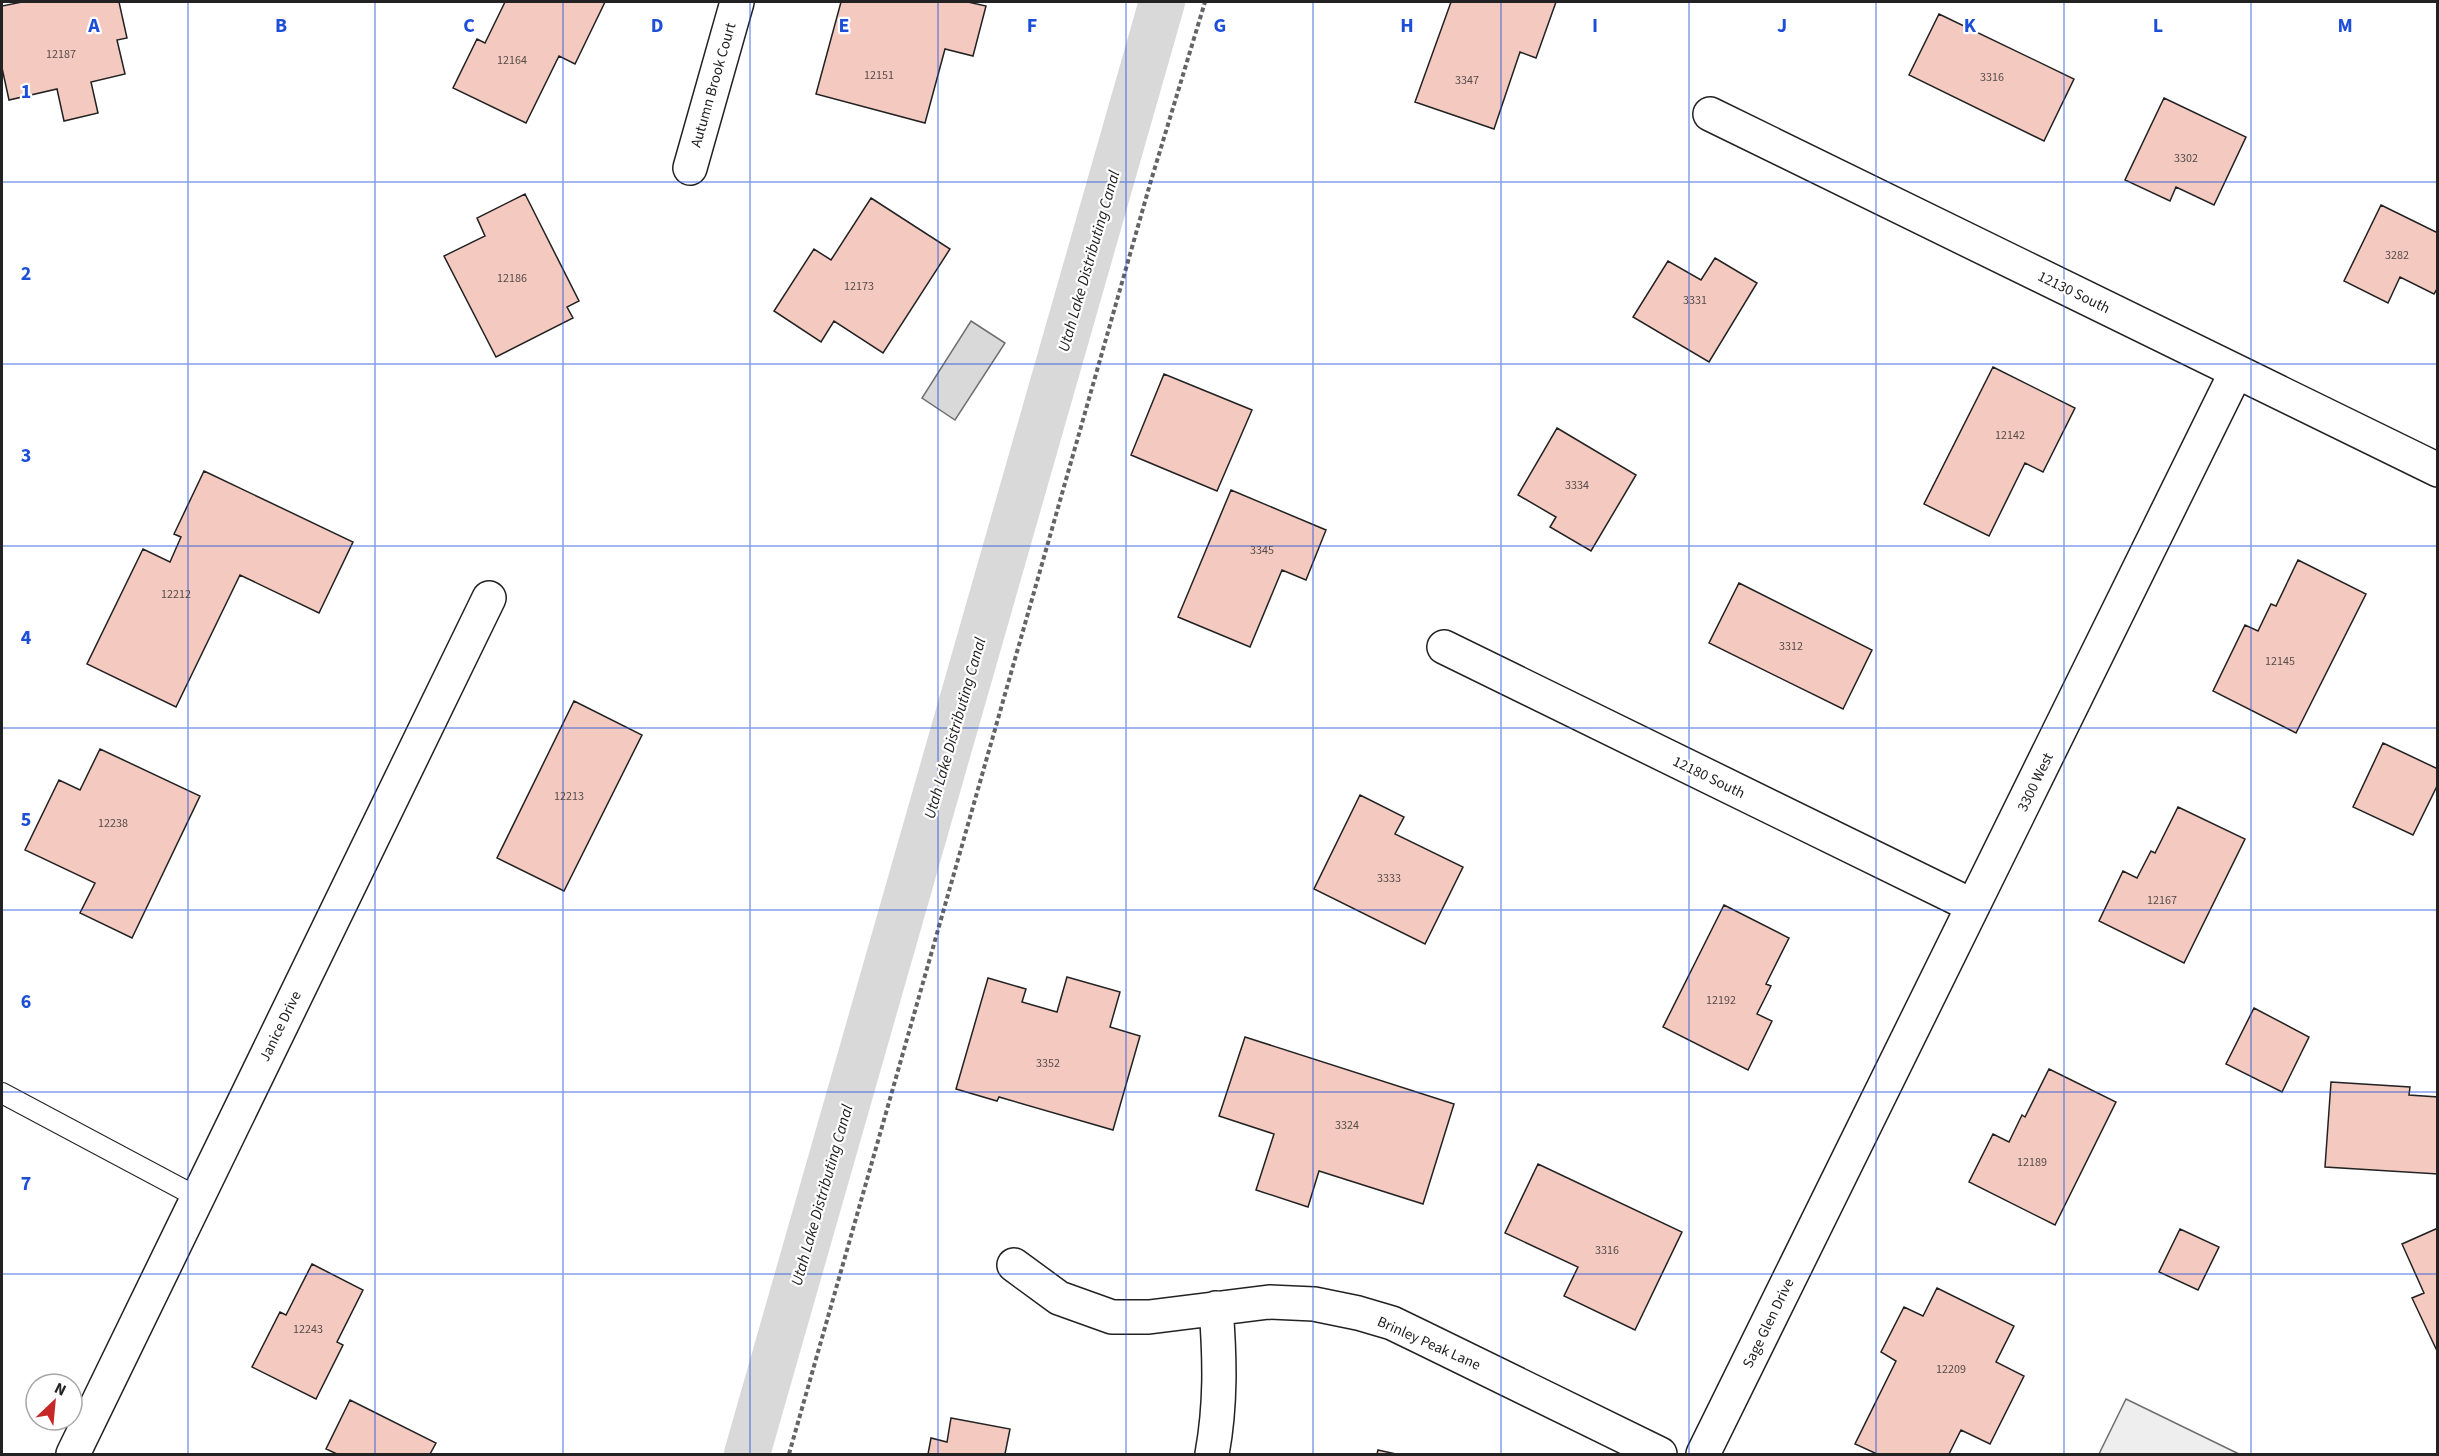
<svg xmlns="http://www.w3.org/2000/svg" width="2439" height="1456" font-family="'Source Sans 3',sans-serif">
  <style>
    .green { fill: #eee; stroke: #6f6f6f; stroke-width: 1.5 }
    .water { fill: #d9d9d9; stroke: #6f6f6f; stroke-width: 1.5 }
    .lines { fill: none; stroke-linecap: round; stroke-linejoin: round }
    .canal { stroke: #d9d9d9; stroke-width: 46 }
    .building { fill: #f3c9c0; stroke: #222; stroke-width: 1.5 }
    .lane-casing { stroke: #222; stroke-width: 22 }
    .street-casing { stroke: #222; stroke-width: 36 }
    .path { stroke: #646464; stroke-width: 4; stroke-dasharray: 4.5 3; stroke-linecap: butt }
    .lane { stroke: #fff; stroke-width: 20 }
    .street { stroke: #fff; stroke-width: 33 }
    .grid { fill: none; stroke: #1d4ed8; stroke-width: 1.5; stroke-opacity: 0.55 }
    .labels { text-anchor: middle; stroke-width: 4.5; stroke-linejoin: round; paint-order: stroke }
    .number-label { font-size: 12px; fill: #564c4a }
    .street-label { font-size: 15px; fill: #222; stroke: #fff }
    .water-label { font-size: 16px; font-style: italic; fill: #222; stroke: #fff }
    .grid-label { font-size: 20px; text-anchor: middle; font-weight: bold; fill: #1d4ed8; stroke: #fff; stroke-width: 4.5; stroke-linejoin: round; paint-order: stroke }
  </style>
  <rect width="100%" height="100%" fill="#fff"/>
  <path class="green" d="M 2126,1399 L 2239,1454 L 2099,1454 Z"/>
  <path class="water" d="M 971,321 L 1005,343 L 955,420 L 922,398 Z"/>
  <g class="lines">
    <path class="canal" d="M 747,1454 L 1162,2"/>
  </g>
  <path class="building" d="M 22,2 L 119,2 L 127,38 L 117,40 L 125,74 L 91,82 L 98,113 L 64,121 L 57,89 L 9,100 L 2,68 L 2,6 Z
    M 505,2 L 605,2 L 575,64 L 559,56 L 526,123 L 453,88 L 477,39 L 485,43 Z
    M 841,2 L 968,2 L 986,6 L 973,56 L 945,49 L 925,123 L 816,94 Z
    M 1451,2 L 1556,2 L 1536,58 L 1520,52 L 1494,129 L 1415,102 Z
    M 1939,14 L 2074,79 L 2044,141 L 1909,75 Z
    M 2164,98 L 2246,137 L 2214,205 L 2176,187 L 2170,201 L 2125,180 Z
    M 525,194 L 579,301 L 567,307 L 573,318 L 496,357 L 444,256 L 485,236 L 477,218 Z
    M 871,198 L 950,249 L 883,353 L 834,321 L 821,342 L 774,311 L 814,249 L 831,260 Z
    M 2381,205 L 2438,233 L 2438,287 L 2434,294 L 2400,277 L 2388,303 L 2344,281 Z
    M 1715,258 L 1757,283 L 1709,362 L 1633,317 L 1668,261 L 1701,280 Z
    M 1993,367 L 2075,408 L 2043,472 L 2025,463 L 1989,536 L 1924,504 Z
    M 1164,374 L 1252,410 L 1217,491 L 1131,455 Z
    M 1557,428 L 1636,475 L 1591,551 L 1550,527 L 1556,517 L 1518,495 Z
    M 204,471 L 353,542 L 319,613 L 240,575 L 176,707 L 87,664 L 143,549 L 170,562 L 181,537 L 174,534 Z
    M 1231,490 L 1326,530 L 1306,580 L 1282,570 L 1250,647 L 1178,617 Z
    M 2298,560 L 2366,594 L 2296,733 L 2213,691 L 2245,625 L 2258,631 L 2271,604 L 2276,606 Z
    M 1739,583 L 1872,650 L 1843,709 L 1709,643 Z
    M 574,701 L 642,735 L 564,891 L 497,858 Z
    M 2383,743 L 2438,769 L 2438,784 L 2413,835 L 2353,807 Z
    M 100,749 L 200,796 L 132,938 L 80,913 L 95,883 L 25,850 L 59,780 L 80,790 Z
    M 1360,795 L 1404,817 L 1395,834 L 1463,867 L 1425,944 L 1314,889 Z
    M 2178,807 L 2245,839 L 2184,963 L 2099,921 L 2123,871 L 2137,878 L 2151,851 L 2155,853 Z
    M 1724,905 L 1789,938 L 1766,984 L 1771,986 L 1757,1014 L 1772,1021 L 1748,1070 L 1663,1027 Z
    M 1067,977 L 1120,992 L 1110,1027 L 1140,1036 L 1113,1130 L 999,1097 L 997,1101 L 956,1089 L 988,978 L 1026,989 L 1022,1002 L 1057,1012 Z
    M 2254,1008 L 2309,1037 L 2282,1092 L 2226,1064 Z
    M 1245,1037 L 1454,1104 L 1423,1204 L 1319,1171 L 1308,1207 L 1256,1190 L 1274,1134 L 1219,1116 Z
    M 2049,1069 L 2116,1102 L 2055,1225 L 1969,1182 L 1993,1134 L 2009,1142 L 2022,1115 L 2025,1117 Z
    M 2331,1082 L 2410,1087 L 2409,1095 L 2438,1097 L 2438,1174 L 2325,1167 Z
    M 1538,1164 L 1682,1232 L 1635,1330 L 1564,1296 L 1578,1267 L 1505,1233 Z
    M 2438,1228 L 2438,1353 L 2412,1298 L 2424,1293 L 2402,1244 Z
    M 2180,1229 L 2219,1247 L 2198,1290 L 2159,1272 Z
    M 312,1264 L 363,1290 L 337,1342 L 343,1345 L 316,1399 L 252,1367 L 280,1312 L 286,1315 Z
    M 1937,1288 L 2014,1326 L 1996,1362 L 2024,1376 L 1990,1444 L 1961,1430 L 1949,1454 L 1877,1454 L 1855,1444 L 1896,1361 L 1881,1352 L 1904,1307 L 1923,1316 Z
    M 350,1400 L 436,1443 L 430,1454 L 337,1454 L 326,1449 Z
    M 951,1418 L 1010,1429 L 1005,1454 L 928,1454 L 931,1438 L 947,1442 Z
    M 1378,1450 L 1396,1454 L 1377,1454 Z"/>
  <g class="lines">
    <defs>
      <path id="lane" d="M 2,1093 L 197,1197"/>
      <path id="street" d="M 1710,114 L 2438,470
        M 690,168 L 737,2
        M 1444,647 L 1973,906
        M 1014,1265 L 1059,1298 L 1112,1317 L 1149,1317 L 1269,1302 L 1314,1304 L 1358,1313 L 1392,1323 L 1423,1338 L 1660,1454
        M 73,1454 L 489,598
        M 1212,1454 C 1221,1405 1220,1358 1216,1308
        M 1703,1454 L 2236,372"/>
    </defs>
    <use href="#lane" class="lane-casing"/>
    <use href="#street" class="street-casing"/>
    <path class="path" d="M 789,1454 L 1150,184 L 1205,2"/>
    <use href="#lane" class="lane"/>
    <use href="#street" class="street"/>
  </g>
  <path class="grid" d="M 188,2 L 188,1454M 375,2 L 375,1454M 563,2 L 563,1454M 750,2 L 750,1454M 938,2 L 938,1454M 1126,2 L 1126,1454M 1313,2 L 1313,1454M 1501,2 L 1501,1454M 1689,2 L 1689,1454M 1876,2 L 1876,1454M 2064,2 L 2064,1454M 2251,2 L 2251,1454M 2,182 L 2438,182M 2,364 L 2438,364M 2,546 L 2438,546M 2,728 L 2438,728M 2,910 L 2438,910M 2,1092 L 2438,1092M 2,1274 L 2438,1274"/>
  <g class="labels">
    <g class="number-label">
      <text x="61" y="58">12187</text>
      <text x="512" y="64">12164</text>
      <text x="879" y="79">12151</text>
      <text x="1992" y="81">3316</text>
      <text x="1467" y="84">3347</text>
      <text x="2186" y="162">3302</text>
      <text x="2397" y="259">3282</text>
      <text x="512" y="282">12186</text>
      <text x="859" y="290">12173</text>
      <text x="1695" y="304">3331</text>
      <text x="2010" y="439">12142</text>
      <text x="1577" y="489">3334</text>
      <text x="1262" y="554">3345</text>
      <text x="176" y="598">12212</text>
      <text x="1791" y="650">3312</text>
      <text x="2280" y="665">12145</text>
      <text x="569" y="800">12213</text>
      <text x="113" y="827">12238</text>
      <text x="1389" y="882">3333</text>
      <text x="2162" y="904">12167</text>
      <text x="1721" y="1004">12192</text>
      <text x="1048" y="1067">3352</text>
      <text x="1347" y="1129">3324</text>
      <text x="2032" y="1166">12189</text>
      <text x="1607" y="1254">3316</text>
      <text x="308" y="1333">12243</text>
      <text x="1951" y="1373">12209</text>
    </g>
    <g class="street-label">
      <text transform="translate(713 85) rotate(-74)" y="5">Autumn Brook Court</text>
      <text transform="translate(2074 292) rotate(26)" y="5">12130 South</text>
      <text transform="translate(1709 777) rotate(26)" y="5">12180 South</text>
      <text transform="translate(2035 782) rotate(-64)" y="5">3300 West</text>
      <text transform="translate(280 1026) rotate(-64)" y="5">Janice Drive</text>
      <text transform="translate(1768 1323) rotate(-64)" y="5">Sage Glen Drive</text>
      <text transform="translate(1429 1343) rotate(24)" y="5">Brinley Peak Lane</text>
    </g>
    <g class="water-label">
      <text transform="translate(1088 261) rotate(-74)" y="6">Utah Lake Distributing Canal</text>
      <text transform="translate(954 728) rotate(-74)" y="6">Utah Lake Distributing Canal</text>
      <text transform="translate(821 1195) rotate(-74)" y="6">Utah Lake Distributing Canal</text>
    </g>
  </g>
  <g class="grid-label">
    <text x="94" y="32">A</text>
    <text x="281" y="32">B</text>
    <text x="469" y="32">C</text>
    <text x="657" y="32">D</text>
    <text x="844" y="32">E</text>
    <text x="1032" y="32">F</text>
    <text x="1220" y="32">G</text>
    <text x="1407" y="32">H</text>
    <text x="1595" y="32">I</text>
    <text x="1782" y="32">J</text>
    <text x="1970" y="32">K</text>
    <text x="2158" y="32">L</text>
    <text x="2345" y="32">M</text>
    <text x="26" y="98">1</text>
    <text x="26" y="280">2</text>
    <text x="26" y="462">3</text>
    <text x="26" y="644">4</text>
    <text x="26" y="826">5</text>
    <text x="26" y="1008">6</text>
    <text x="26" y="1190">7</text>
  </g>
  <rect width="2439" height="1456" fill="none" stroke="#222222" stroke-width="6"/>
  <g transform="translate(54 1402) rotate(26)"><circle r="28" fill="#ffffff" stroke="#a7a7a7" stroke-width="1.5"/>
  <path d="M0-4.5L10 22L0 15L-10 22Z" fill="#c62828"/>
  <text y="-9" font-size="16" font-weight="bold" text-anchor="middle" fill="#222222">N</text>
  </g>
</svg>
